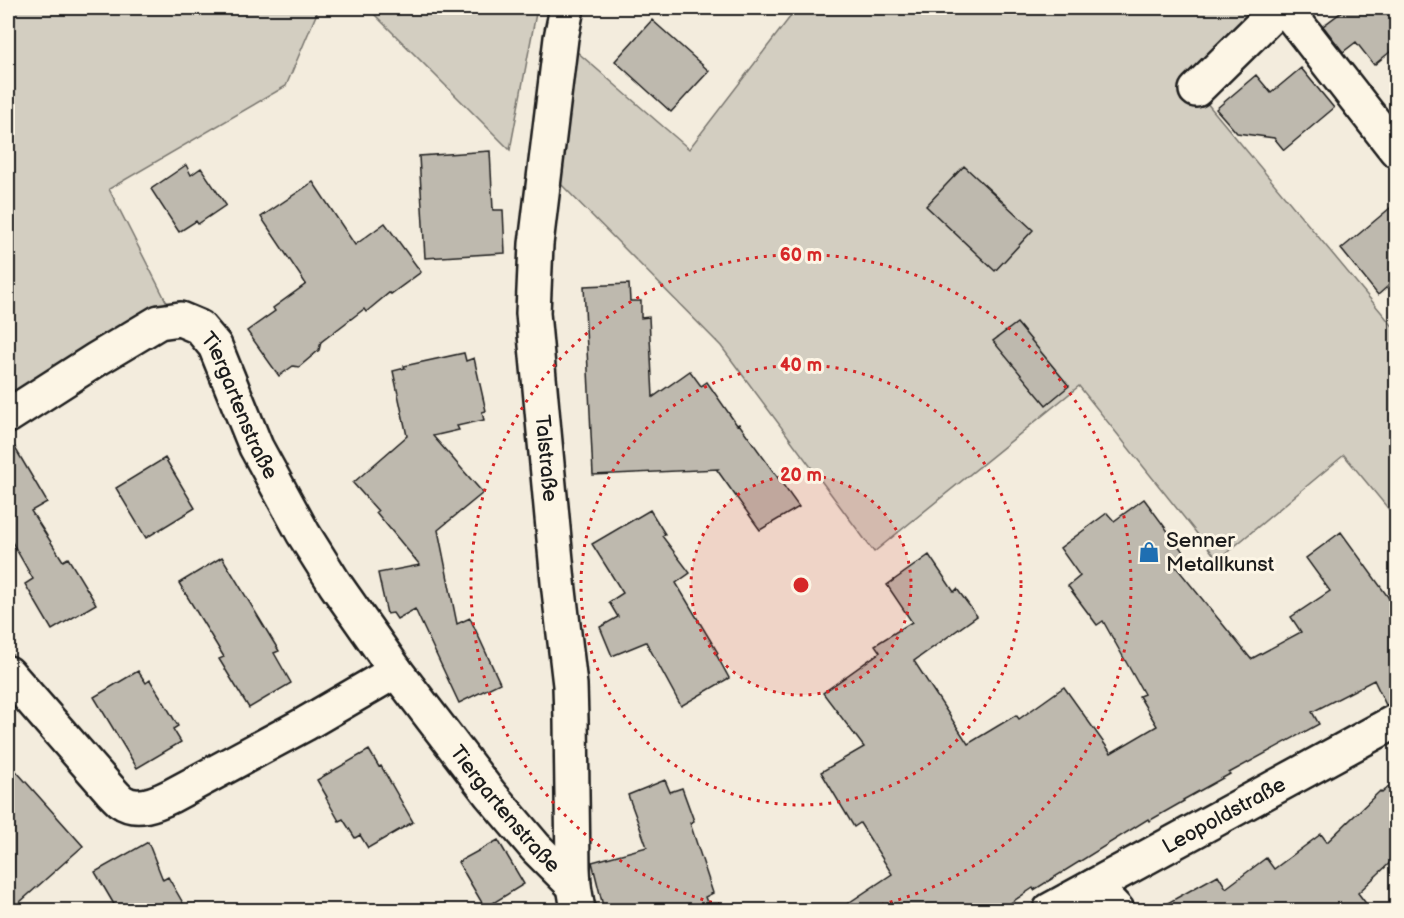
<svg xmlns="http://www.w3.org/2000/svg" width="1404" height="918" font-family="'Balsamiq Sans',sans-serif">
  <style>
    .green { fill: #d3cec1; stroke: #78756e; stroke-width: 1.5 }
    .building { fill: #beb9ae; stroke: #1c1c1c; stroke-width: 1.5 }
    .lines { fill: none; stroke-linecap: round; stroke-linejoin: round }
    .minor-casing { stroke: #1c1c1c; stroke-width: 38 }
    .minor { stroke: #fcf5e5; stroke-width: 33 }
    .ring { fill: none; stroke: #d62828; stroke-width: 3; stroke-dasharray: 3 6 }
    .labels { text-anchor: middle; stroke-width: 6; stroke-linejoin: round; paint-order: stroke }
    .street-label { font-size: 21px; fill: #1c1c1c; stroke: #fcf5e5 }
    .poi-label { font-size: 21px; fill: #1c1c1c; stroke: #fcf5e5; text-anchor: start }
    .centre { fill: #d62828; stroke: #fcf5e5; stroke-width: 3 }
    .ring-label { font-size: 18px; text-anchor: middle; font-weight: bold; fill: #d62828; stroke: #fcf5e5; stroke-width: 6; stroke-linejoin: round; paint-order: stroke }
  </style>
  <rect width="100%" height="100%" fill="#f3ecdd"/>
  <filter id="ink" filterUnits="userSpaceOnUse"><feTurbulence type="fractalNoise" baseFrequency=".0167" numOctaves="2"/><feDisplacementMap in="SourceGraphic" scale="12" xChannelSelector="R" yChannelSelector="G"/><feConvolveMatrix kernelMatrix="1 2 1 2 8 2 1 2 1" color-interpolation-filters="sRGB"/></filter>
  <g filter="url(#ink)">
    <path class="green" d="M 8,8 L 319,8 L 286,86 L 109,189 L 168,305 L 8,400 Z
      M 368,8 L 537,8 L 510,150 Z
      M 797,8 L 1279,8 L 1196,90 L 1396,330 L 1396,518 L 1344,455 L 1218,560 L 1079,386 L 874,552 L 721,346 L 545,168 L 561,38 L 689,149 Z"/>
    <path class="building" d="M 1347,8 L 1396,8 L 1396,47 L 1374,65 L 1356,42 L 1343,52 L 1323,26 Z
      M 652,20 L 709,71 L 671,112 L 615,61 Z
      M 1301,68 L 1334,108 L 1284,150 L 1274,138 L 1237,133 L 1216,109 L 1256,75 L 1271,93 Z
      M 490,151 L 493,210 L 503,210 L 505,253 L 425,258 L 419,156 Z
      M 186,165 L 191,175 L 201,168 L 226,205 L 198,224 L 196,221 L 179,232 L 151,189 Z
      M 964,166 L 1033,230 L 995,271 L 926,206 Z
      M 313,182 L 355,245 L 385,223 L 421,272 L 391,294 L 389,293 L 366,312 L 364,309 L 321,342 L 319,350 L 299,367 L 293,366 L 279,376 L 247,331 L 275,311 L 273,308 L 306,284 L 261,217 Z
      M 1396,203 L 1396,279 L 1378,295 L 1341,249 Z
      M 629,284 L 630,301 L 641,301 L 641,318 L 649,317 L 653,397 L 690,371 L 701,386 L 707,382 L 737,425 L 739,424 L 799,507 L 760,530 L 717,470 L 718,469 L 593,475 L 584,286 Z
      M 1017,323 L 1069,386 L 1046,405 L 993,341 Z
      M 464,353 L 466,361 L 474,358 L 486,411 L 482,412 L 484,420 L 457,426 L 459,430 L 433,436 L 483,493 L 438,530 L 457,624 L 470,618 L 500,683 L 459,703 L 415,609 L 397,619 L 393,613 L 387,614 L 378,573 L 420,565 L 376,512 L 378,511 L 353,483 L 407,436 L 393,371 L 405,368 L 404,366 Z
      M 8,436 L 47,502 L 31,511 L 63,561 L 68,558 L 96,604 L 52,630 L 25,584 L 33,579 L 8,535 Z
      M 165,458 L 195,508 L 146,538 L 116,488 Z
      M 1144,499 L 1184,553 L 1172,562 L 1251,659 L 1301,632 L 1291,617 L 1330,591 L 1306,558 L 1341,532 L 1396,608 L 1396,702 L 1386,705 L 1374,680 L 1312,712 L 1319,724 L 1229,773 L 1230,774 L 1183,800 L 1184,801 L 1149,821 L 1148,819 L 1034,890 L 1033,888 L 1000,910 L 838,910 L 892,874 L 860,823 L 854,827 L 821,772 L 864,747 L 823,693 L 880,652 L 875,645 L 912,622 L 887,585 L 929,555 L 954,592 L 957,589 L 977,616 L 914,661 L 968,744 L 1016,715 L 1019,719 L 1064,687 L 1111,753 L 1157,726 L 1139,696 L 1144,694 L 1103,621 L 1097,625 L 1068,586 L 1080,576 L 1060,548 L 1107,513 L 1114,521 Z
      M 650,510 L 665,534 L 662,536 L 690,573 L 676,583 L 718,653 L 716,654 L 729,678 L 681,706 L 646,642 L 612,656 L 600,627 L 618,617 L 609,602 L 623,593 L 592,544 Z
      M 222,557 L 279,651 L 274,653 L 291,683 L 249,708 L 219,659 L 224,657 L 179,583 Z
      M 138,671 L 146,683 L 150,680 L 165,704 L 178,726 L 173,729 L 181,742 L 137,768 L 94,697 Z
      M 369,750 L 379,767 L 381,766 L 413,822 L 368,848 L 360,835 L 355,838 L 343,819 L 339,821 L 326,798 L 327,797 L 317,780 Z
      M 8,762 L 83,846 L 11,910 L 8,910 Z
      M 665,780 L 670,792 L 682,788 L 694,821 L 690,823 L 713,893 L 705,897 L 710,910 L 604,910 L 592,862 L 647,847 L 628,795 Z
      M 1396,780 L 1396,857 L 1358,893 L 1371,910 L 1155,910 L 1218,875 L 1226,888 L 1266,858 L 1274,869 L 1321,834 L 1327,842 L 1380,791 L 1382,793 Z
      M 498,840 L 524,884 L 485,908 L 458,862 Z
      M 148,842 L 163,880 L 168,877 L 187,910 L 107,910 L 115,906 L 95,872 Z"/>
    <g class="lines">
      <defs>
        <g id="minor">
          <path id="s1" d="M 567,8 L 561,38 L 536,244 L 533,313 L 558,582 L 570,685 L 571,720 L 573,868 L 574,886 L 578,910"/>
          <path d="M 1285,8 L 1396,150"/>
          <path d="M 1196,90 L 1279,8"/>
          <path id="s2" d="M 8,416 L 97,359 L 159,322 L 180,319 L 199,327 L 215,346 L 256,447 L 303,533 L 335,584 L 396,671 L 490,794 L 536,848 L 574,886"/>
          <path d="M 8,673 L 110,790 C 114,794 117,798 121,801 C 136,812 157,803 171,796 L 305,724 L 396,671"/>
          <path d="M 1094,886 L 1117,910"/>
          <path id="s3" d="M 1050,910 L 1396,721"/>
        </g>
      </defs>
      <use href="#minor" class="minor-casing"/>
      <use href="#minor" class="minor"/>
    </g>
  </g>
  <circle cx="801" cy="585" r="110" fill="#d62828" fill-opacity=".12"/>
  <g class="ring">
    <circle cx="801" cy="585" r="110"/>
    <circle cx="801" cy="585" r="220"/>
    <path d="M747 910A330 330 0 1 1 855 910"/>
  </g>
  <defs>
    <symbol id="shop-bare" viewBox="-9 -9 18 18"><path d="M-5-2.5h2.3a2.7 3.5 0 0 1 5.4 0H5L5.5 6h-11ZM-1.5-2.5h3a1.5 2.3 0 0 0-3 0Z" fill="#1f6fb2" stroke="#fcf5e5" stroke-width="2.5" paint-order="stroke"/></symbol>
  </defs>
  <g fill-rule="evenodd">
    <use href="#shop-bare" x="1134" y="537" width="30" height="30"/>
  </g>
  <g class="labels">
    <g class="street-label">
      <text dy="7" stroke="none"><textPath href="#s2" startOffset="309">Tiergartenstraße</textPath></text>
      <text dy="7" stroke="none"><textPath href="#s1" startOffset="453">Talstraße</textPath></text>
      <text dy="7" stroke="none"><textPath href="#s2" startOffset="794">Tiergartenstraße</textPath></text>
      <text dy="7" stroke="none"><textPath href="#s3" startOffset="198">Leopoldstraße</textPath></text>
    </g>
    <g class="poi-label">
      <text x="1166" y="547">Senner<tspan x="1166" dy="24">Metallkunst</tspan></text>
    </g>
  </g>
  <circle cx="801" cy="585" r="9" class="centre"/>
  <g class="ring-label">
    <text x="801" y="261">60 m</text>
    <text x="801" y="371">40 m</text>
    <text x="801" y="481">20 m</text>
  </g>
  <rect width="1404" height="918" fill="none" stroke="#fcf5e5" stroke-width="30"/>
  <rect x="15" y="15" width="1374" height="888" fill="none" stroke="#1c1c1c" stroke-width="2" filter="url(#ink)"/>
</svg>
